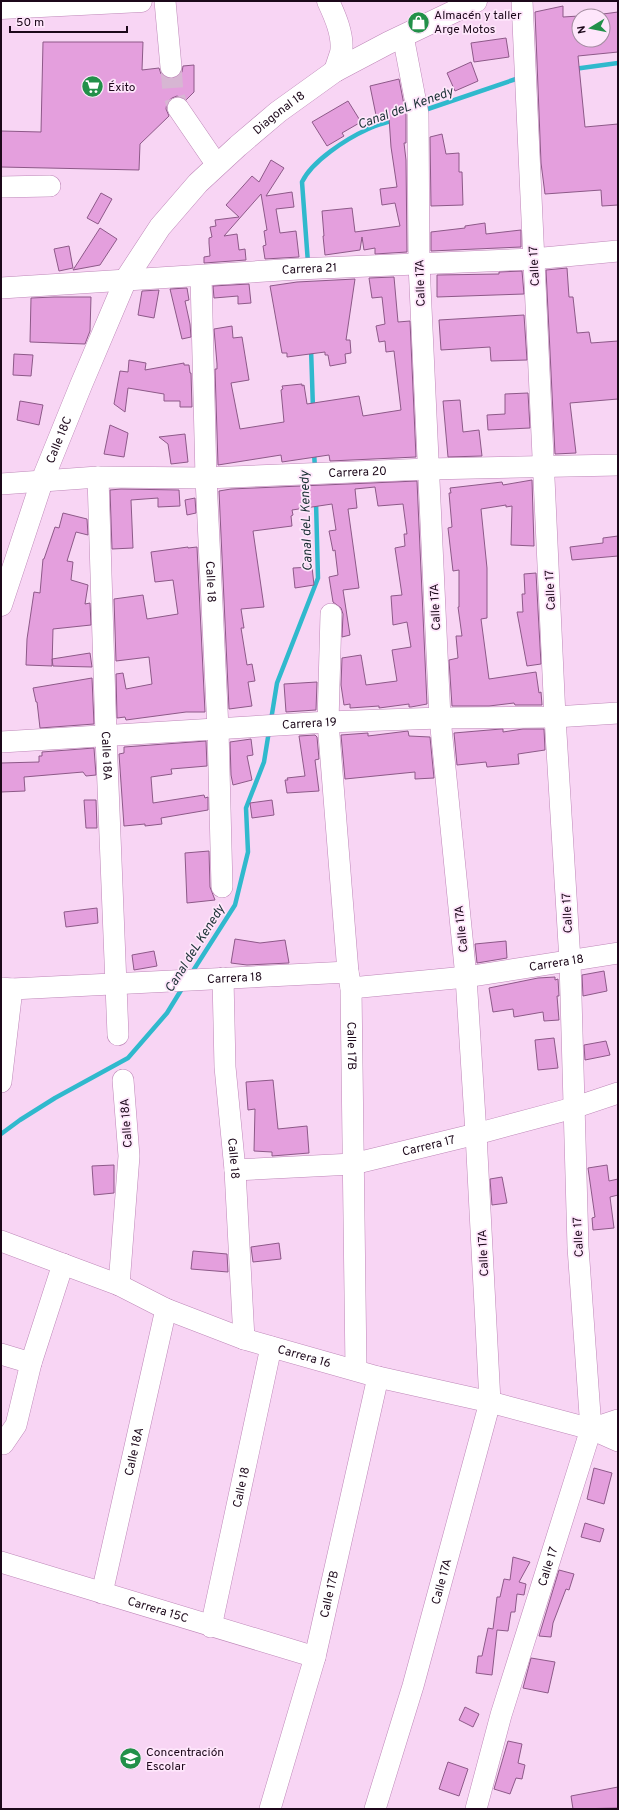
<svg xmlns="http://www.w3.org/2000/svg" width="619" height="1810" font-family="Overpass,sans-serif">
  <style>
    .lines { fill: none; stroke-linecap: round; stroke-linejoin: round }
    .stream { stroke: #30b9cd; stroke-width: 4.5 }
    .building { fill: #e49fdd; stroke: #8d5988 }
    .minor-tunnel { stroke: #d7b6d3; stroke-width: 21; stroke-dasharray: 21 10; stroke-linecap: butt }
    .minor-casing { stroke: #be87b8; stroke-width: 22 }
    .major-casing { stroke: #be87b8; stroke-width: 23 }
    .minor { stroke: #fff; stroke-width: 21 }
    .major { stroke: #fff; stroke-width: 22 }
    .labels { text-anchor: middle; stroke-width: 3.5; stroke-linejoin: round; paint-order: stroke }
    .poi-label { font-size: 12px; fill: #1c081a; stroke: #fee6fb; text-anchor: start }
    .street-label { font-size: 12px; fill: #1c081a; stroke: #fee6fb }
    .water-label { font-size: 13px; font-style: italic; fill: #1b3135; stroke: #fee6fb }
  </style>
  <rect width="100%" height="100%" fill="#f8d5f4"/>
  <g class="lines">
    <path class="stream" d="M 574,69 L 618,63
      M 422,111 L 519,78
      M 308,263 L 302,182 C 312,161 346,139 368,129 C 376,125 386,123 394,120
      M 311,348 L 313,409
      M 314,452 L 315,469
      M 271,720 L 277,683 L 318,578 L 316,502
      M 191,974 L 235,905 L 248,852 L 246,808 L 264,762 L 269,731
      M 1,1134 L 20,1120 L 55,1098 L 128,1058 L 167,1013 L 183,987"/>
  </g>
  <path class="building" d="M 563,6 L 563,17 L 579,16 L 579,40 L 603,40 L 603,14 L 618,12 L 618,52 L 578,56 L 585,127 L 618,124 L 618,205 L 602,206 L 601,190 L 545,194 L 541,163 L 535,12 Z
    M 506,38 L 509,57 L 474,62 L 471,43 Z
    M 43,42 L 143,42 L 142,70 L 159,68 L 161,74 L 166,78 L 172,79 L 178,77 L 182,72 L 183,66 L 194,65 L 194,92 L 186,100 L 177,96 L 172,98 L 167,102 L 166,109 L 169,116 L 140,144 L 139,170 L 1,167 L 1,131 L 41,132 Z
    M 471,62 L 478,81 L 455,91 L 447,73 Z
    M 399,79 L 406,115 L 406,143 L 404,143 L 406,160 L 407,252 L 375,254 L 375,248 L 364,250 L 362,237 L 360,250 L 325,255 L 323,236 L 324,236 L 322,211 L 352,208 L 355,232 L 400,226 L 395,203 L 382,205 L 380,189 L 397,187 L 391,147 L 389,118 L 377,120 L 370,86 Z
    M 348,101 L 361,122 L 342,133 L 344,136 L 327,146 L 312,122 Z
    M 442,134 L 446,154 L 459,153 L 459,172 L 462,172 L 463,205 L 431,206 L 430,137 Z
    M 271,160 L 284,168 L 266,196 L 292,192 L 294,207 L 276,209 L 280,233 L 296,231 L 299,257 L 265,259 L 263,246 L 266,245 L 264,231 L 267,230 L 261,194 L 224,236 L 237,234 L 239,250 L 245,249 L 246,260 L 204,263 L 204,257 L 210,256 L 209,243 L 209,238 L 212,237 L 210,227 L 216,226 L 215,220 L 239,217 L 226,205 L 252,176 L 259,182 Z
    M 101,193 L 112,199 L 98,224 L 87,218 Z
    M 485,223 L 486,234 L 521,230 L 521,247 L 431,251 L 431,232 L 465,228 L 465,226 Z
    M 100,228 L 117,239 L 100,265 L 73,270 Z
    M 69,246 L 73,268 L 59,271 L 54,249 Z
    M 567,268 L 569,297 L 573,297 L 577,333 L 589,332 L 591,343 L 618,341 L 618,399 L 570,403 L 576,453 L 555,454 L 546,270 Z
    M 522,271 L 524,294 L 437,297 L 437,275 L 499,274 L 499,272 Z
    M 394,277 L 398,322 L 410,321 L 416,457 L 330,461 L 329,455 L 282,462 L 281,455 L 218,465 L 215,369 L 217,369 L 217,364 L 214,329 L 232,326 L 233,338 L 242,337 L 249,380 L 231,383 L 240,429 L 284,422 L 281,390 L 283,389 L 282,386 L 302,384 L 302,386 L 304,385 L 307,404 L 359,396 L 363,416 L 401,410 L 394,351 L 386,352 L 385,341 L 379,342 L 376,326 L 385,324 L 382,297 L 372,298 L 369,278 Z
    M 355,279 L 346,340 L 350,340 L 351,353 L 345,354 L 346,363 L 330,366 L 328,355 L 325,355 L 325,352 L 287,357 L 287,353 L 282,353 L 270,286 L 297,282 Z
    M 249,284 L 251,303 L 238,304 L 238,296 L 214,298 L 213,286 Z
    M 187,288 L 189,300 L 185,301 L 190,324 L 191,337 L 182,339 L 170,289 Z
    M 159,290 L 154,318 L 138,315 L 142,291 Z
    M 54,297 L 91,297 L 90,331 L 85,344 L 30,342 L 31,298 Z
    M 524,315 L 527,360 L 491,361 L 490,347 L 441,350 L 439,320 Z
    M 14,354 L 33,355 L 31,376 L 13,375 Z
    M 129,360 L 146,363 L 145,370 L 184,363 L 184,365 L 189,365 L 190,373 L 191,373 L 192,407 L 180,407 L 180,401 L 164,401 L 164,394 L 128,388 L 125,412 L 114,404 L 120,371 L 128,372 Z
    M 528,393 L 530,428 L 488,430 L 487,415 L 505,414 L 505,394 Z
    M 460,400 L 463,432 L 479,430 L 482,456 L 448,457 L 443,401 Z
    M 20,401 L 43,405 L 39,425 L 17,420 Z
    M 110,425 L 128,433 L 124,457 L 104,454 Z
    M 185,434 L 188,462 L 171,464 L 168,444 L 159,437 Z
    M 532,480 L 534,546 L 511,545 L 512,506 L 506,507 L 506,505 L 481,509 L 487,568 L 487,618 L 481,619 L 489,679 L 536,672 L 539,693 L 541,692 L 542,705 L 515,705 L 514,703 L 489,706 L 452,706 L 449,660 L 458,658 L 456,636 L 462,636 L 458,607 L 459,607 L 459,570 L 453,571 L 448,528 L 452,527 L 449,493 L 451,493 L 450,488 L 502,482 L 503,485 Z
    M 417,481 L 427,704 L 411,707 L 409,707 L 409,704 L 379,708 L 379,706 L 350,708 L 350,704 L 344,705 L 341,685 L 342,658 L 361,655 L 366,685 L 397,681 L 392,650 L 411,647 L 407,622 L 393,625 L 391,596 L 402,595 L 395,548 L 405,546 L 404,534 L 407,534 L 403,504 L 378,506 L 375,487 L 355,489 L 357,508 L 348,509 L 359,588 L 343,590 L 350,635 L 342,637 L 343,614 L 341,608 L 333,602 L 329,577 L 338,575 L 335,550 L 333,551 L 329,531 L 336,530 L 332,504 L 292,510 L 293,515 L 291,516 L 292,526 L 253,531 L 264,607 L 241,609 L 244,628 L 241,628 L 247,665 L 252,664 L 255,681 L 248,682 L 252,706 L 229,709 L 219,491 L 231,489 Z
    M 121,489 L 179,490 L 180,506 L 158,507 L 158,498 L 131,500 L 133,548 L 112,549 L 110,490 Z
    M 195,498 L 196,513 L 187,515 L 185,500 Z
    M 63,513 L 87,519 L 88,535 L 76,532 L 67,561 L 73,562 L 71,580 L 88,585 L 85,604 L 90,603 L 91,625 L 53,629 L 52,666 L 26,665 L 27,639 L 34,592 L 40,593 L 43,559 L 44,559 L 55,527 L 59,528 Z
    M 618,536 L 618,556 L 572,560 L 570,547 L 603,543 L 603,538 Z
    M 188,547 L 188,548 L 197,547 L 205,712 L 186,712 L 126,720 L 125,717 L 117,718 L 116,674 L 123,673 L 126,689 L 152,684 L 149,657 L 116,661 L 114,599 L 143,595 L 147,619 L 178,614 L 173,580 L 155,582 L 151,552 Z
    M 312,567 L 314,585 L 295,588 L 293,568 Z
    M 536,573 L 541,664 L 527,666 L 517,612 L 523,612 L 522,594 L 525,594 L 524,574 Z
    M 90,653 L 92,667 L 53,666 L 52,659 Z
    M 92,678 L 94,724 L 40,728 L 37,702 L 36,702 L 33,688 Z
    M 317,682 L 316,710 L 286,712 L 284,684 Z
    M 501,729 L 503,729 L 503,732 L 523,729 L 544,729 L 545,750 L 518,754 L 519,764 L 487,767 L 486,762 L 457,765 L 454,733 Z
    M 408,731 L 409,736 L 430,737 L 434,778 L 415,779 L 415,772 L 345,779 L 341,735 L 368,733 L 368,736 Z
    M 315,735 L 317,737 L 319,759 L 315,760 L 319,791 L 287,793 L 285,780 L 288,780 L 287,778 L 305,776 L 299,736 Z
    M 251,739 L 253,755 L 247,756 L 252,780 L 233,785 L 231,775 L 230,742 Z
    M 206,741 L 207,766 L 171,769 L 172,774 L 151,777 L 153,803 L 204,795 L 205,798 L 208,797 L 208,810 L 161,818 L 162,824 L 145,826 L 145,824 L 124,826 L 119,754 L 124,753 L 124,747 Z
    M 94,748 L 96,775 L 86,776 L 83,772 L 24,777 L 25,791 L 1,792 L 1,763 L 39,762 L 39,756 L 42,756 L 42,752 Z
    M 84,800 L 96,800 L 97,828 L 86,828 Z
    M 272,800 L 274,815 L 252,818 L 250,803 Z
    M 209,851 L 210,887 L 215,900 L 187,903 L 185,853 Z
    M 97,908 L 98,923 L 66,927 L 64,912 Z
    M 235,939 L 260,943 L 285,940 L 289,963 L 247,965 L 231,963 Z
    M 506,941 L 507,958 L 477,963 L 475,944 Z
    M 154,951 L 157,966 L 134,970 L 132,955 Z
    M 604,971 L 607,991 L 583,996 L 582,975 Z
    M 555,977 L 555,980 L 558,979 L 559,996 L 557,996 L 559,1020 L 544,1021 L 543,1012 L 514,1017 L 513,1009 L 493,1012 L 489,988 L 538,978 Z
    M 554,1038 L 558,1068 L 538,1070 L 535,1040 Z
    M 606,1041 L 610,1055 L 585,1060 L 584,1045 Z
    M 273,1080 L 278,1129 L 307,1126 L 309,1153 L 272,1156 L 272,1152 L 254,1151 L 255,1109 L 248,1110 L 246,1082 Z
    M 114,1165 L 114,1193 L 94,1195 L 92,1166 Z
    M 607,1165 L 609,1181 L 618,1179 L 618,1195 L 610,1197 L 614,1228 L 593,1230 L 592,1218 L 595,1217 L 588,1168 Z
    M 502,1177 L 507,1203 L 492,1205 L 490,1179 Z
    M 279,1243 L 281,1259 L 253,1262 L 251,1247 Z
    M 193,1251 L 227,1254 L 228,1272 L 191,1269 Z
    M 594,1468 L 612,1473 L 604,1504 L 587,1499 Z
    M 585,1523 L 604,1529 L 600,1542 L 581,1537 Z
    M 513,1557 L 530,1562 L 519,1582 L 526,1584 L 524,1595 L 517,1594 L 515,1612 L 511,1612 L 508,1631 L 497,1630 L 492,1675 L 476,1673 L 478,1656 L 482,1656 L 488,1628 L 493,1629 L 497,1597 L 500,1597 L 504,1579 L 510,1580 Z
    M 559,1570 L 574,1574 L 569,1590 L 566,1589 L 553,1623 L 551,1637 L 539,1636 Z
    M 531,1658 L 555,1662 L 548,1693 L 523,1688 Z
    M 465,1707 L 479,1714 L 473,1727 L 459,1720 Z
    M 508,1741 L 522,1744 L 518,1763 L 525,1765 L 522,1779 L 516,1778 L 510,1794 L 494,1789 Z
    M 448,1762 L 468,1769 L 459,1796 L 439,1789 Z
    M 618,1787 L 618,1808 L 573,1809 L 571,1796 Z"/>
  <g class="lines">
    <path class="minor-tunnel" d="M 171,67 L 173,93 L 178,108"/>
    <defs>
      <g id="minor">
        <path d="M 165,1 L 171,67"/>
        <path d="M 178,108 L 217,165"/>
        <path d="M 1,187 L 50,186"/>
        <path id="s1" d="M 201,276 L 206,478 L 218,729 L 222,887"/>
        <path id="s2" d="M 1,288 L 298,269 L 533,259 L 618,251"/>
        <path id="s3" d="M 98,477 L 106,736 L 118,1035"/>
        <path id="s4" d="M 1,484 L 98,477 L 206,478 L 428,469 L 618,465"/>
        <path id="s5" d="M 331,614 L 328,722 L 348,972 L 351,988 L 356,1370"/>
        <path id="s6" d="M 1,742 L 328,722 L 440,718 L 555,717 L 618,713"/>
        <path id="s7" d="M 223,978 L 225,1067 L 235,1170 L 244,1339"/>
        <path id="s8" d="M 1,988 L 12,989 L 348,972"/>
        <path id="s9" d="M 351,988 L 466,977 L 618,953"/>
        <path d="M 1,1082 L 12,989"/>
        <path id="s10" d="M 235,1170 L 353,1164 L 476,1134 L 573,1108 L 618,1093"/>
        <path id="s11" d="M 1,1241 L 119,1285 L 166,1309 L 244,1339 L 378,1377 L 490,1402 L 591,1429 L 618,1441"/>
        <path d="M 119,1285 L 129,1156 L 123,1080"/>
        <path d="M 1,1354 L 31,1363"/>
        <path d="M 591,1429 L 618,1420"/>
        <path d="M 1,1443 L 3,1444 L 16,1425 L 31,1363 L 63,1264"/>
        <path id="s12" d="M 1,1562 L 315,1657"/>
        <path id="s13" d="M 102,1593 L 166,1309"/>
        <path id="s14" d="M 211,1627 L 271,1347"/>
        <path id="s15" d="M 270,1809 L 315,1657 L 378,1377"/>
        <path id="s16" d="M 375,1809 L 413,1686 L 490,1402 L 476,1134 L 466,977 L 440,718 L 419,264 L 418,114 L 403,36"/>
        <path id="s17" d="M 476,1809 L 501,1715 L 591,1429 L 578,1247 L 570,961 L 555,717 L 522,1"/>
      </g>
      <g id="major">
        <path d="M 328,1 C 335,16 344,36 341,53 C 339,59 337,65 335,71"/>
        <path d="M 1,8 L 141,1"/>
        <path id="s18" d="M 1,605 L 42,481 L 81,385 L 126,279 L 160,227 L 198,183 L 238,146 L 278,112 L 335,71 L 388,43 L 476,1"/>
      </g>
    </defs>
    <use href="#minor" class="minor-casing"/>
    <use href="#major" class="major-casing"/>
    <use href="#minor" class="minor"/>
    <use href="#major" class="major"/>
  </g>
  <defs>
    <symbol id="shop-disc" viewBox="-11 -11 22 22"><circle r="9.5" fill="#229049" stroke="#fee6fb"/><path d="M-5-2.5h2.3a2.7 3.5 0 0 1 5.4 0H5L5.5 6h-11ZM-1.5-2.5h3a1.5 2.3 0 0 0-3 0Z" fill="#fff"/></symbol>
    <symbol id="supermarket-disc" viewBox="-11 -11 22 22"><circle r="9.5" fill="#229049" stroke="#fee6fb"/><path d="M-6-5.5h2.5l.6 2H6L4.5 2H-2.5L-4.4-4H-6ZM-1.5 3.2a1.3 1.3 0 1 0 .1 0ZM3 3.2a1.3 1.3 0 1 0 .1 0Z" fill="#fff"/></symbol>
    <symbol id="school-disc" viewBox="-11 -11 22 22"><circle r="9.5" fill="#229049" stroke="#fee6fb"/><path d="M0-5L7-2L0 1L-7-2ZM-4 1L0 2.5L4 1V4Q0 6-4 4Z" fill="#fff"/></symbol>
  </defs>
  <g fill-rule="evenodd">
    <use href="#shop-disc" x="406" y="10" width="25" height="25"/>
    <use href="#supermarket-disc" x="80" y="74" width="25" height="25"/>
    <use href="#school-disc" x="118" y="1746" width="25" height="25"/>
  </g>
  <g class="labels">
    <g class="poi-label">
      <text x="434" y="19">Almacén y taller<tspan x="434" dy="14">Arge Motos</tspan></text>
      <text x="108" y="91">Éxito</text>
      <text x="146" y="1756">Concentración<tspan x="146" dy="14">Escolar</tspan></text>
    </g>
    <g class="street-label">
      <text dy="4" stroke="none"><textPath href="#s18" startOffset="577">Diagonal 18</textPath></text>
      <text transform="translate(534 266) rotate(-93)" y="4">Calle 17</text>
      <text dy="4" stroke="none"><textPath href="#s2" startOffset="309">Carrera 21</textPath></text>
      <text transform="translate(420 283) rotate(-92)" y="4">Calle 17A</text>
      <text dy="4" stroke="none"><textPath href="#s18" startOffset="175">Calle 18C</textPath></text>
      <text dy="4" stroke="none"><textPath href="#s4" startOffset="357">Carrera 20</textPath></text>
      <text dy="4" stroke="none"><textPath href="#s1" startOffset="306">Calle 18</textPath></text>
      <text transform="translate(550 590) rotate(-93)" y="4">Calle 17</text>
      <text transform="translate(435 607) rotate(-93)" y="4">Calle 17A</text>
      <text dy="4" stroke="none"><textPath href="#s6" startOffset="309">Carrera 19</textPath></text>
      <text dy="4" stroke="none"><textPath href="#s3" startOffset="279">Calle 18A</textPath></text>
      <text transform="translate(567 913) rotate(-93)" y="4">Calle 17</text>
      <text transform="translate(461 929) rotate(-96)" y="4">Calle 17A</text>
      <text dy="4" stroke="none"><textPath href="#s9" startOffset="207">Carrera 18</textPath></text>
      <text dy="4" stroke="none"><textPath href="#s8" startOffset="234">Carrera 18</textPath></text>
      <text dy="4" stroke="none"><textPath href="#s5" startOffset="433">Calle 17B</textPath></text>
      <text transform="translate(126 1123) rotate(-94)" y="4">Calle 18A</text>
      <text dy="4" stroke="none"><textPath href="#s10" startOffset="196">Carrera 17</textPath></text>
      <text dy="4" stroke="none"><textPath href="#s7" startOffset="181">Calle 18</textPath></text>
      <text transform="translate(578 1237) rotate(-93)" y="4">Calle 17</text>
      <text transform="translate(483 1253) rotate(-93)" y="4">Calle 17A</text>
      <text dy="4" stroke="none"><textPath href="#s11" startOffset="325">Carrera 16</textPath></text>
      <text dy="4" stroke="none"><textPath href="#s13" startOffset="145">Calle 18A</textPath></text>
      <text dy="4" stroke="none"><textPath href="#s14" startOffset="143">Calle 18</textPath></text>
      <text dy="4" stroke="none"><textPath href="#s17" startOffset="253">Calle 17</textPath></text>
      <text dy="4" stroke="none"><textPath href="#s16" startOffset="237">Calle 17A</textPath></text>
      <text dy="4" stroke="none"><textPath href="#s15" startOffset="223">Calle 17B</textPath></text>
      <text dy="4" stroke="none"><textPath href="#s12" startOffset="164">Carrera 15C</textPath></text>
    </g>
    <g class="water-label">
      <text transform="translate(405 107) rotate(-20)" y="5">Canal deL Kenedy</text>
      <text transform="translate(305 521) rotate(-92)" y="5">Canal deL Kenedy</text>
      <text transform="translate(194 948) rotate(-58)" y="5">Canal deL Kenedy</text>
    </g>
  </g>
  <rect width="619" height="1810" fill="none" stroke="#1c081a" stroke-width="4"/>
  <g transform="translate(591 28) rotate(260)"><circle r="19" fill="#fee6fb" stroke="#a48da1"/>
  <path d="M0-3L7 15L0 10L-7 15Z" fill="#229049"/>
  <text y="-6" font-size="11" font-weight="bold" text-anchor="middle" fill="#1c081a">N</text>
  </g>
  <path d="M10 26v6h117v-6" fill="none" stroke="#1c081a" stroke-width="2"/>
  <text x="16" y="26" font-size="12" fill="#1c081a" stroke="#fee6fb" stroke-width="3" paint-order="stroke">50 m</text>
</svg>
